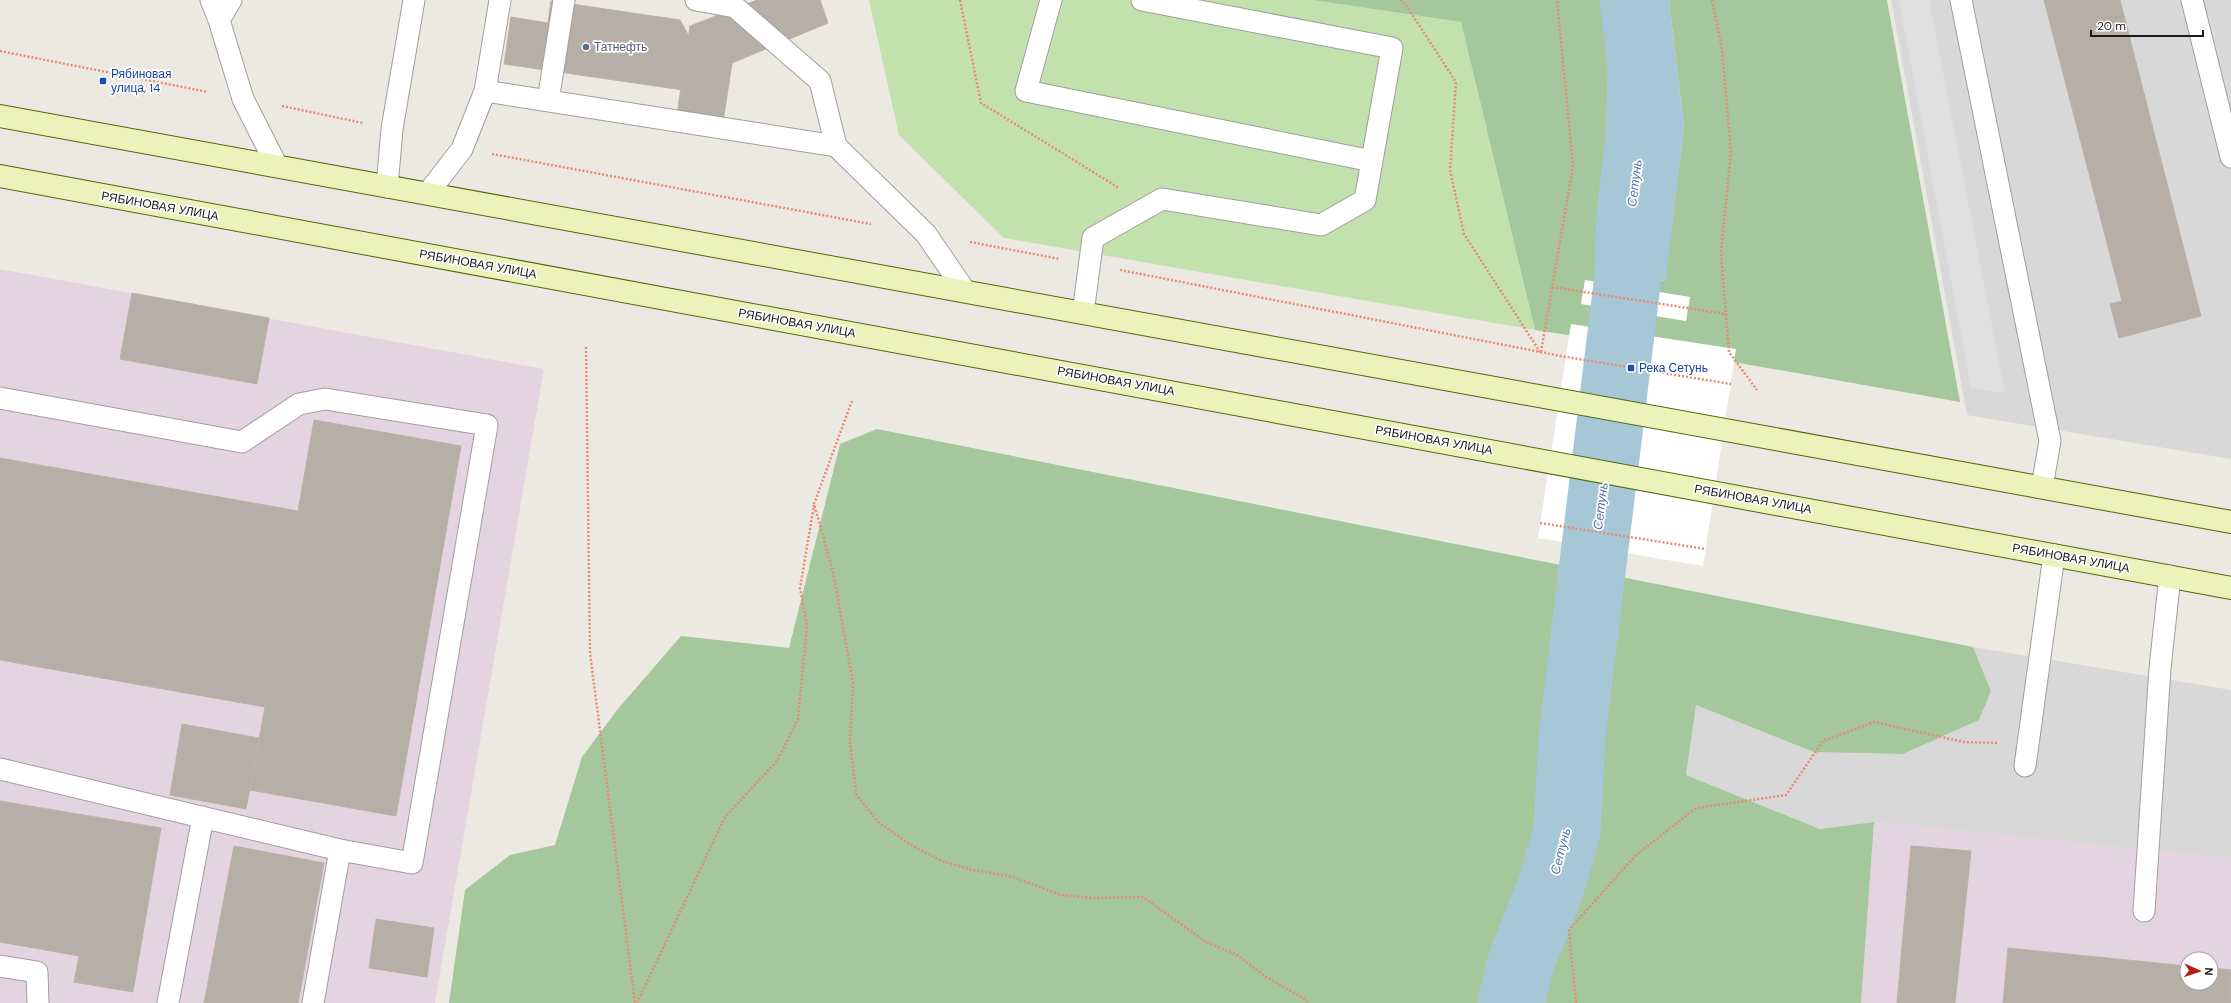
<svg xmlns="http://www.w3.org/2000/svg" width="2231" height="1003" font-family="'DM Sans',sans-serif">
  <style>
    .residential { fill: #d9d8d8 }
    .industrial { fill: #e4d4e0; fill-rule: evenodd }
    .grass { fill: #c2e1ac }
    .forest { fill: #a4c79b }
    .parking { fill: #dfdfdf }
    .water { fill: #a6c7d5 }
    .pier { fill: #fff }
    .lines { fill: none; stroke-linecap: round; stroke-linejoin: round }
    .river { stroke: #a6c7d5; stroke-width: 67 }
    .building { fill: #b5afa8; stroke: #bcb1a6 }
    .service-casing { stroke: #9f9f9f; stroke-width: 23 }
    .secondary-casing { stroke: #556510; stroke-width: 24 }
    .path { stroke: #ea8a74; stroke-width: 2.5; stroke-dasharray: 2 2; stroke-linecap: butt }
    .service { stroke: #fff; stroke-width: 21 }
    .secondary { stroke: #ebf2ba; stroke-width: 22 }
    .service-dot { fill: #5c6f8a; stroke: #fff; stroke-width: 1.5 }
    .transit-dot { fill: #1a4fb4; stroke: #fff; stroke-width: 1.5 }
    .labels { text-anchor: middle; stroke-width: 3.5; stroke-linejoin: round; paint-order: stroke }
    .service-label { font-size: 12px; fill: #4e5e75; stroke: #fff; text-anchor: start }
    .transit-label { font-size: 12px; fill: #164399; stroke: #fff; text-anchor: start }
    .street-label { font-size: 12px; fill: #1b1b1b; stroke: #fff }
    .water-label { font-size: 13px; font-style: italic; fill: #5373a0; stroke: #fff }
  </style>
  <rect width="100%" height="100%" fill="#ece9e2"/>
  <path class="residential" d="M 1891,0 L 2231,0 L 2231,459 L 1967,415 Z
    M 1973,647 L 2231,690 L 2231,859 L 1874,822 L 1820,829 L 1686,775 L 1696,704 L 1814,752 L 1903,754 L 1979,720 L 1991,691 Z"/>
  <path class="industrial" d="M 0,269 L 544,369 L 435,1003 L 0,1003 Z
    M 1874,822 L 2231,859 L 2231,1003 L 1861,1003 ZM 2187,959 L 2211,959 L 2211,983 L 2187,983 Z"/>
  <path class="grass" d="M 869,0 L 1313,0 L 1461,22 L 1535,330 L 1004,238 L 899,135 Z"/>
  <path class="forest" d="M 1313,0 L 1611,0 L 1624,81 L 1609,273 L 1665,281 L 1684,127 L 1669,0 L 1887,0 L 1960,402 L 1660,349 L 1535,330 L 1461,22 Z
    M 877,429 L 1973,647 L 1991,691 L 1979,720 L 1903,754 L 1814,752 L 1696,705 L 1686,775 L 1820,829 L 1874,822 L 1861,1003 L 449,1003 L 465,890 L 510,855 L 555,845 L 582,757 L 617,710 L 681,636 L 789,648 L 840,444 Z"/>
  <path class="parking" d="M 1899,0 L 1929,0 L 2005,393 L 1971,388 Z"/>
  <path class="water" d="M 1611,0 L 1669,0 L 1684,127 L 1666,281 L 1609,273 L 1624,81 Z"/>
  <path class="pier" d="M 1585,280 L 1690,297 L 1686,321 L 1581,304 Z
    M 1571,324 L 1736,349 L 1703,566 L 1538,538 Z"/>
  <g class="lines">
    <path class="river" d="M 1511,1003 L 1521,962 L 1551,887 L 1567,831 L 1572,736 L 1627,284 L 1630,215 L 1639,138 L 1641,67 L 1633,0"/>
  </g>
  <path class="building" d="M 757,0 L 820,0 L 828,23 L 732,63 L 721,135 L 675,129 L 690,26 Z
    M 2044,0 L 2120,0 L 2201,316 L 2119,338 L 2110,304 L 2122,301 Z
    M 551,1 L 680,20 L 691,40 L 683,90 L 504,64 L 511,17 L 548,23 Z
    M 132,293 L 269,318 L 257,384 L 120,359 Z
    M 314,420 L 461,446 L 396,816 L 250,790 L 265,707 L 0,660 L 0,458 L 298,511 Z
    M 182,724 L 259,738 L 246,809 L 170,795 Z
    M 0,801 L 161,828 L 133,992 L 74,982 L 79,956 L 0,942 Z
    M 234,846 L 324,863 L 298,1003 L 204,1003 Z
    M 1911,846 L 1971,851 L 1955,1003 L 1897,1003 Z
    M 376,919 L 434,928 L 427,977 L 369,968 Z
    M 2008,948 L 2187,966 L 2187,983 L 2211,983 L 2211,968 L 2231,970 L 2231,1003 L 2003,1003 Z"/>
  <g class="lines">
    <defs>
      <path id="service" d="M 211,0 L 219,20 L 243,99 L 277,166
        M 696,0 L 735,7 L 820,81 L 836,146
        M 1051,0 L 1026,91 L 1372,161
        M 1961,0 L 2050,441 L 2042,487
        M 2192,0 L 2231,157
        M 219,20 L 231,0
        M 485,91 L 500,0
        M 548,101 L 564,0
        M 387,187 L 392,129 L 414,0
        M 428,193 L 462,149 L 485,91 L 836,146 L 926,234 L 965,291
        M 1083,313 L 1093,238 L 1162,199 L 1321,225 L 1365,200 L 1392,48 L 1142,0
        M 0,398 L 242,442 L 299,404 L 325,399 L 487,425 L 412,863 L 340,850
        M 2025,766 L 2054,555
        M 0,769 L 340,850 L 313,1003
        M 2144,911 L 2160,668 L 2170,576
        M 0,966 L 37,972 L 38,1003
        M 168,1003 L 203,817"/>
      <path id="secondary" d="M 0,116 L 2231,522
        M 0,176 L 2231,588"/>
    </defs>
    <use href="#service" class="service-casing"/>
    <use href="#secondary" class="secondary-casing"/>
    <path class="path" d="M 960,0 L 981,103 L 1119,188
      M 1400,0 L 1406,5 L 1456,82 L 1450,170 L 1464,234 L 1540,352
      M 1712,0 L 1722,49 L 1731,152 L 1721,253 L 1729,352 L 1757,390
      M 0,51 L 208,92
      M 282,106 L 363,123
      M 492,154 L 871,224
      M 970,242 L 1060,259
      M 1120,270 L 1566,357 L 1731,384
      M 1552,287 L 1726,314
      M 586,347 L 590,653 L 635,1003
      M 1541,352 L 1573,166 L 1557,0
      M 852,401 L 814,504 L 833,572 L 853,683 L 850,743 L 856,794 L 878,822 L 911,845 L 942,861 L 973,870 L 1013,877 L 1061,895 L 1094,898 L 1143,897 L 1206,942 L 1237,955 L 1266,977 L 1305,999 L 1309,1003
      M 1540,523 L 1706,549
      M 637,1003 L 725,817 L 777,761 L 798,719 L 807,626 L 800,588 L 814,505
      M 1576,1003 L 1569,930 L 1635,856 L 1696,808 L 1786,795 L 1823,741 L 1874,722 L 1964,742 L 1997,743"/>
    <use href="#service" class="service"/>
    <use href="#secondary" class="secondary"/>
  </g>
  <circle class="service-dot" cx="586" cy="47" r="4"/>
  <g class="transit-dot">
    <rect x="99" y="77" width="8" height="8" rx="2"/>
    <rect x="1627" y="364" width="8" height="8" rx="2"/>
  </g>
  <g class="labels">
    <g class="service-label">
      <text x="594" y="51">Татнефть</text>
    </g>
    <g class="transit-label">
      <text x="111" y="78">Рябиновая<tspan x="111" dy="14">улица, 14</tspan></text>
      <text x="1639" y="372">Река Сетунь</text>
    </g>
    <g class="street-label">
      <text transform="translate(160 206) rotate(10)" y="4">РЯБИНОВАЯ УЛИЦА</text>
      <text transform="translate(478 264) rotate(10)" y="4">РЯБИНОВАЯ УЛИЦА</text>
      <text transform="translate(797 323) rotate(10)" y="4">РЯБИНОВАЯ УЛИЦА</text>
      <text transform="translate(1116 381) rotate(10)" y="4">РЯБИНОВАЯ УЛИЦА</text>
      <text transform="translate(1434 440) rotate(10)" y="4">РЯБИНОВАЯ УЛИЦА</text>
      <text transform="translate(1753 499) rotate(10)" y="4">РЯБИНОВАЯ УЛИЦА</text>
      <text transform="translate(2071 558) rotate(10)" y="4">РЯБИНОВАЯ УЛИЦА</text>
    </g>
    <g class="water-label">
      <text transform="translate(1634 183) rotate(-83)" y="5">Сетунь</text>
      <text transform="translate(1600 506) rotate(-83)" y="5">Сетунь</text>
      <text transform="translate(1560 851) rotate(-76)" y="5">Сетунь</text>
    </g>
  </g>
  <g transform="translate(2199 971) rotate(93)"><circle r="19" fill="#ffffff" stroke="#a4a4a4"/>
  <path d="M0-3L7 15L0 10L-7 15Z" fill="#b22114"/>
  <text y="-6" font-size="11" font-weight="bold" text-anchor="middle" fill="#1b1b1b">N</text>
  </g>
  <path d="M2091 30v6h112v-6" fill="none" stroke="#1b1b1b" stroke-width="2"/>
  <text x="2097" y="30" font-size="12" fill="#1b1b1b" stroke="#ffffff" stroke-width="3" paint-order="stroke">20 m</text>
</svg>
